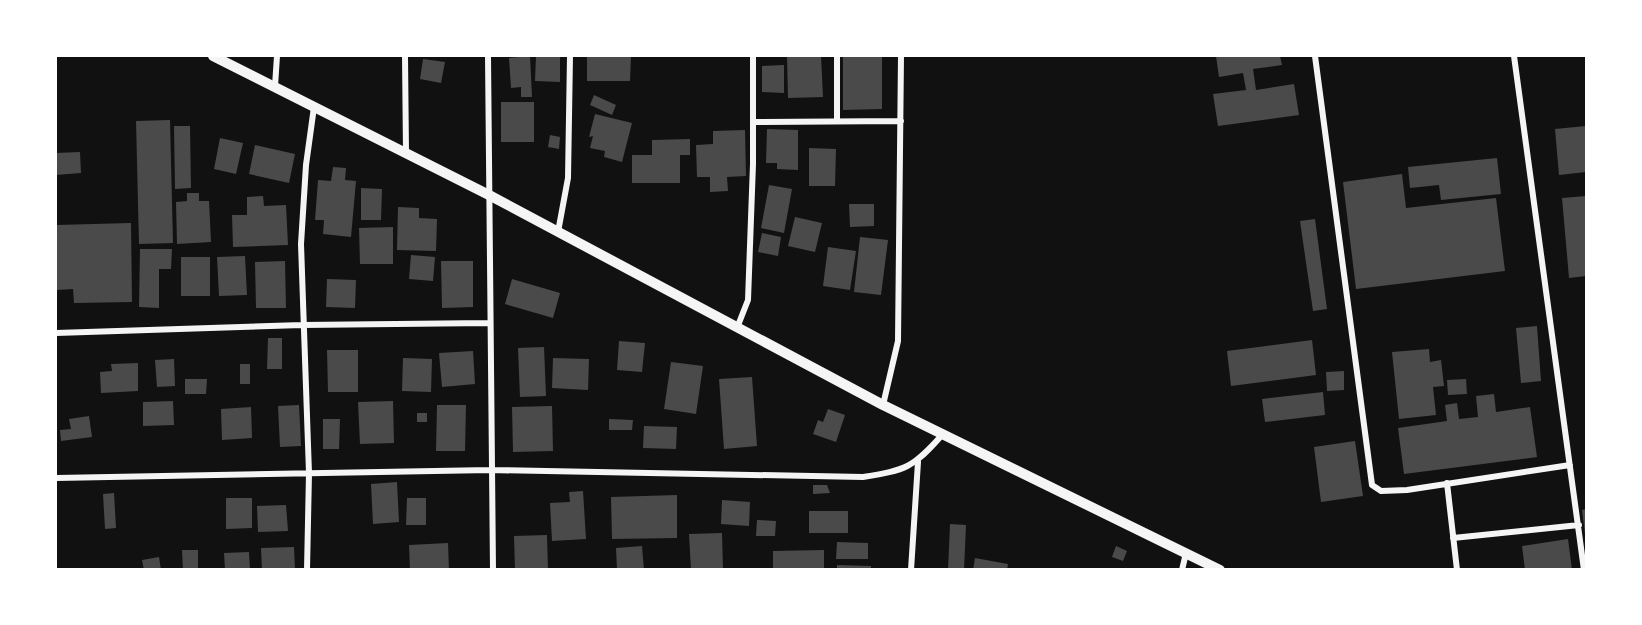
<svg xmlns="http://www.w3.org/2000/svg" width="1642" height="625" font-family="Jost,sans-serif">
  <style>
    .building { fill: #4a4a4a }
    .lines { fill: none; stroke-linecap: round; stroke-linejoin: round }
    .minor { stroke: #f5f5f5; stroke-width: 6 }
    .tertiary { stroke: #f5f5f5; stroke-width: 10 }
  </style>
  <rect width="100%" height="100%" fill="#111"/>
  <path class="building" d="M 530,56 L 532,97 L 521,97 L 521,87 L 511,88 L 509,58 Z
    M 536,56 L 560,56 L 560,82 L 535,81 Z
    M 587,56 L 631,56 L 630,81 L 587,81 Z
    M 787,56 L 821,56 L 823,97 L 788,98 Z
    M 843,56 L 882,56 L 882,109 L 843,110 Z
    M 1216,56 L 1280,56 L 1282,65 L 1253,69 L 1256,90 L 1294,84 L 1299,115 L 1218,126 L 1213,94 L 1246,90 L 1243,73 L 1219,77 Z
    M 423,59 L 445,62 L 441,83 L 420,79 Z
    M 784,65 L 784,93 L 762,92 L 762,66 Z
    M 594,95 L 616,105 L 612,115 L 590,105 Z
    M 501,102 L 534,102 L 534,142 L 501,142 Z
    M 595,114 L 632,123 L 622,162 L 604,157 L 605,151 L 590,148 L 593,136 L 589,137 Z
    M 170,120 L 173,243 L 139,244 L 136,121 Z
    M 174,126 L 190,126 L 191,188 L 175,189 Z
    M 1586,126 L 1586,172 L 1559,175 L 1555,129 Z
    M 767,129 L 798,130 L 798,170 L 777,169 L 777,163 L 766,163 Z
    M 745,130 L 746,176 L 727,177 L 728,191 L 710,192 L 710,177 L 697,177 L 696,145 L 713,144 L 713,131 Z
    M 550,135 L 560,137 L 559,149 L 548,147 Z
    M 220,138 L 243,143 L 236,174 L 214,169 Z
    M 690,139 L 690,155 L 680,155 L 680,183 L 632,183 L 632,155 L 652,155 L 652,140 Z
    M 255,145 L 295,154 L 289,183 L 249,174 Z
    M 809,148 L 836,149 L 835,186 L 809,186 Z
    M 80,152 L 81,173 L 56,175 L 56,153 Z
    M 1497,158 L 1501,194 L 1441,200 L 1439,185 L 1410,188 L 1408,167 Z
    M 333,167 L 346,168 L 345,180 L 356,181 L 351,237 L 323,234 L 324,220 L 315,220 L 318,180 L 331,181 Z
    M 1402,174 L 1406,208 L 1496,198 L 1505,271 L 1356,289 L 1343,182 Z
    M 769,185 L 792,189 L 784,233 L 761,228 Z
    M 361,188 L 382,189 L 381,220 L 361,220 Z
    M 187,193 L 199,193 L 199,201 L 209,201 L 211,242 L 177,244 L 176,202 L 187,201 Z
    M 263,196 L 264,206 L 286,205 L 288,245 L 233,247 L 232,215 L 247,215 L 247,197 Z
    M 1586,196 L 1586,276 L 1569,278 L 1562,198 Z
    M 849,204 L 874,204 L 874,226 L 850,227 Z
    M 398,207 L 419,208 L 419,218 L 437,219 L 436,251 L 397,250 Z
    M 795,217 L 822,223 L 815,252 L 788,246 Z
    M 1315,219 L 1327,309 L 1313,311 L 1300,221 Z
    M 131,223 L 132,302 L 74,303 L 73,289 L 57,290 L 56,225 Z
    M 393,227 L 393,264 L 360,264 L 359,228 Z
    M 762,233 L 781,237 L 778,256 L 758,252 Z
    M 860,237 L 888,240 L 881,295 L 854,292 Z
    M 828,247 L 856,251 L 850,290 L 823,286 Z
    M 140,249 L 172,249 L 171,269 L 159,269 L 159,308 L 139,307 Z
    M 411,255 L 435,257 L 433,281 L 409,279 Z
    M 245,256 L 247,295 L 219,296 L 217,257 Z
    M 181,257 L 210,257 L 210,296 L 181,296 Z
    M 285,261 L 286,308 L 256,308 L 255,262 Z
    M 441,261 L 473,261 L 473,307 L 442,308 Z
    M 327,279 L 356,280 L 355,308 L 326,307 Z
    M 512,279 L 560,293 L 553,318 L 505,304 Z
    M 1537,326 L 1541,381 L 1521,383 L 1516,328 Z
    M 268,338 L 282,338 L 282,369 L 267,369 Z
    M 1312,340 L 1316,375 L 1231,386 L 1227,351 Z
    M 619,341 L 645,343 L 642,372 L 617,370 Z
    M 544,347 L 546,396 L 520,397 L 518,348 Z
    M 1429,349 L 1430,362 L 1441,360 L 1444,386 L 1433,387 L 1436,415 L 1399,419 L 1392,352 Z
    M 327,350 L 358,350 L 358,392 L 328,392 Z
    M 473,351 L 475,384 L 442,387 L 439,353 Z
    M 403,358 L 432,359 L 431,392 L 402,391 Z
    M 553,358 L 589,359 L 588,390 L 552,388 Z
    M 174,359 L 175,386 L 157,387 L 155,360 Z
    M 671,362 L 703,366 L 696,414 L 664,409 Z
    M 138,363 L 138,391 L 101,393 L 100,372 L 112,371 L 111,364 Z
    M 240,364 L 250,364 L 250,384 L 240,384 Z
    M 1344,371 L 1344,390 L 1327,391 L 1326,372 Z
    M 752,377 L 757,446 L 724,449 L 719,379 Z
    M 185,379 L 207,379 L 206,394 L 185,394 Z
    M 1466,379 L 1467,394 L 1448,395 L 1447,380 Z
    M 1323,392 L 1325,415 L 1265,422 L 1262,399 Z
    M 1494,394 L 1496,412 L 1530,407 L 1537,457 L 1404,474 L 1398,428 L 1447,421 L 1445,405 L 1457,403 L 1459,419 L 1478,417 L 1476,396 Z
    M 173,401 L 174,425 L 143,426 L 143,402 Z
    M 393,401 L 394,443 L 360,444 L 358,402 Z
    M 299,405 L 301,446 L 280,447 L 278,406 Z
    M 437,405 L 466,405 L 465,451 L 436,451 Z
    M 552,406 L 553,451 L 513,452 L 512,407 Z
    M 251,407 L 252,438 L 222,440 L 221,409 Z
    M 828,409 L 845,415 L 836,442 L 813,434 L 818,420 L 823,422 Z
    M 417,413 L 427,413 L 427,422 L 417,422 Z
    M 89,416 L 92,437 L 61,441 L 60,430 L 71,429 L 69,419 Z
    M 323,419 L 340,419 L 339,449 L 323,449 Z
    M 609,419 L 633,420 L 632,430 L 609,430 Z
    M 644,426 L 677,427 L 676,449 L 643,448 Z
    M 1355,441 L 1363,496 L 1321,502 L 1314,447 Z
    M 397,482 L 399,522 L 373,524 L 371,484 Z
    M 813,485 L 827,485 L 830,493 L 813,494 Z
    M 583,491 L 586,539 L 552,541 L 550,503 L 570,502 L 569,492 Z
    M 114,493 L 116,528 L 105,529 L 103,494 Z
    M 677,495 L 677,538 L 612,539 L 611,497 Z
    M 226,498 L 252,498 L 252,528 L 226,529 Z
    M 407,498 L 426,498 L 426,525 L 406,525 Z
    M 722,500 L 750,502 L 749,526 L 721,524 Z
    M 286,505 L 288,531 L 258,532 L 257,506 Z
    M 1586,509 L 1586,534 L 1585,534 L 1582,510 Z
    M 809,511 L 848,511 L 848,533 L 809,533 Z
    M 757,520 L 776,521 L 775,536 L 756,536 Z
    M 950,524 L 966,525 L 964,570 L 948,570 Z
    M 722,533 L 723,570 L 691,570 L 689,534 Z
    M 547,535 L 548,570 L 515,570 L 514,536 Z
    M 1568,539 L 1572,570 L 1525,570 L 1522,546 Z
    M 837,542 L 868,543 L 868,559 L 836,559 Z
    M 448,543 L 449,570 L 410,570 L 409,545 Z
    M 642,546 L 644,570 L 617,570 L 616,548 Z
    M 1116,546 L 1127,551 L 1123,561 L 1112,557 Z
    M 294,547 L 295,570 L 262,570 L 261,548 Z
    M 182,550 L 198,550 L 198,570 L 183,570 Z
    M 824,550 L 824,570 L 773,570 L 773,551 Z
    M 249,552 L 250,570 L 225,570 L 224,553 Z
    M 159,557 L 161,570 L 144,570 L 142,560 Z
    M 975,558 L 1008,564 L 1007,570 L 973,570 Z
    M 837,565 L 871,566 L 871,570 L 837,570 Z"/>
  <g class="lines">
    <path class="minor" d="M 405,56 L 406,153
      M 488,56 L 493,570
      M 1315,56 L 1372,485 L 1381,491 L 1407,490 L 1570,465
      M 1514,56 L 1584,570
      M 275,86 L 277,56
      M 837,121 L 837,56
      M 753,122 L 901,121
      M 558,232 L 568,178 L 570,56
      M 737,328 L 748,300 L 753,164 L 753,56
      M 56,333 L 302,325 L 489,323
      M 883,405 L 898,341 L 901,56
      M 56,478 L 490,470 L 863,477 C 906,470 913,468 942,435
      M 1447,483 L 1457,570
      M 1453,538 L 1579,525
      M 307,570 L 309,473 L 301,244 L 306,165 L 314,107
      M 911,570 L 918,462
      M 1182,570 L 1186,553"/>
    <path class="tertiary" d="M 213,56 L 489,195 L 883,405 L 1220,570"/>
  </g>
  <rect width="1642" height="625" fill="none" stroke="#ffffff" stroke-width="114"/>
</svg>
